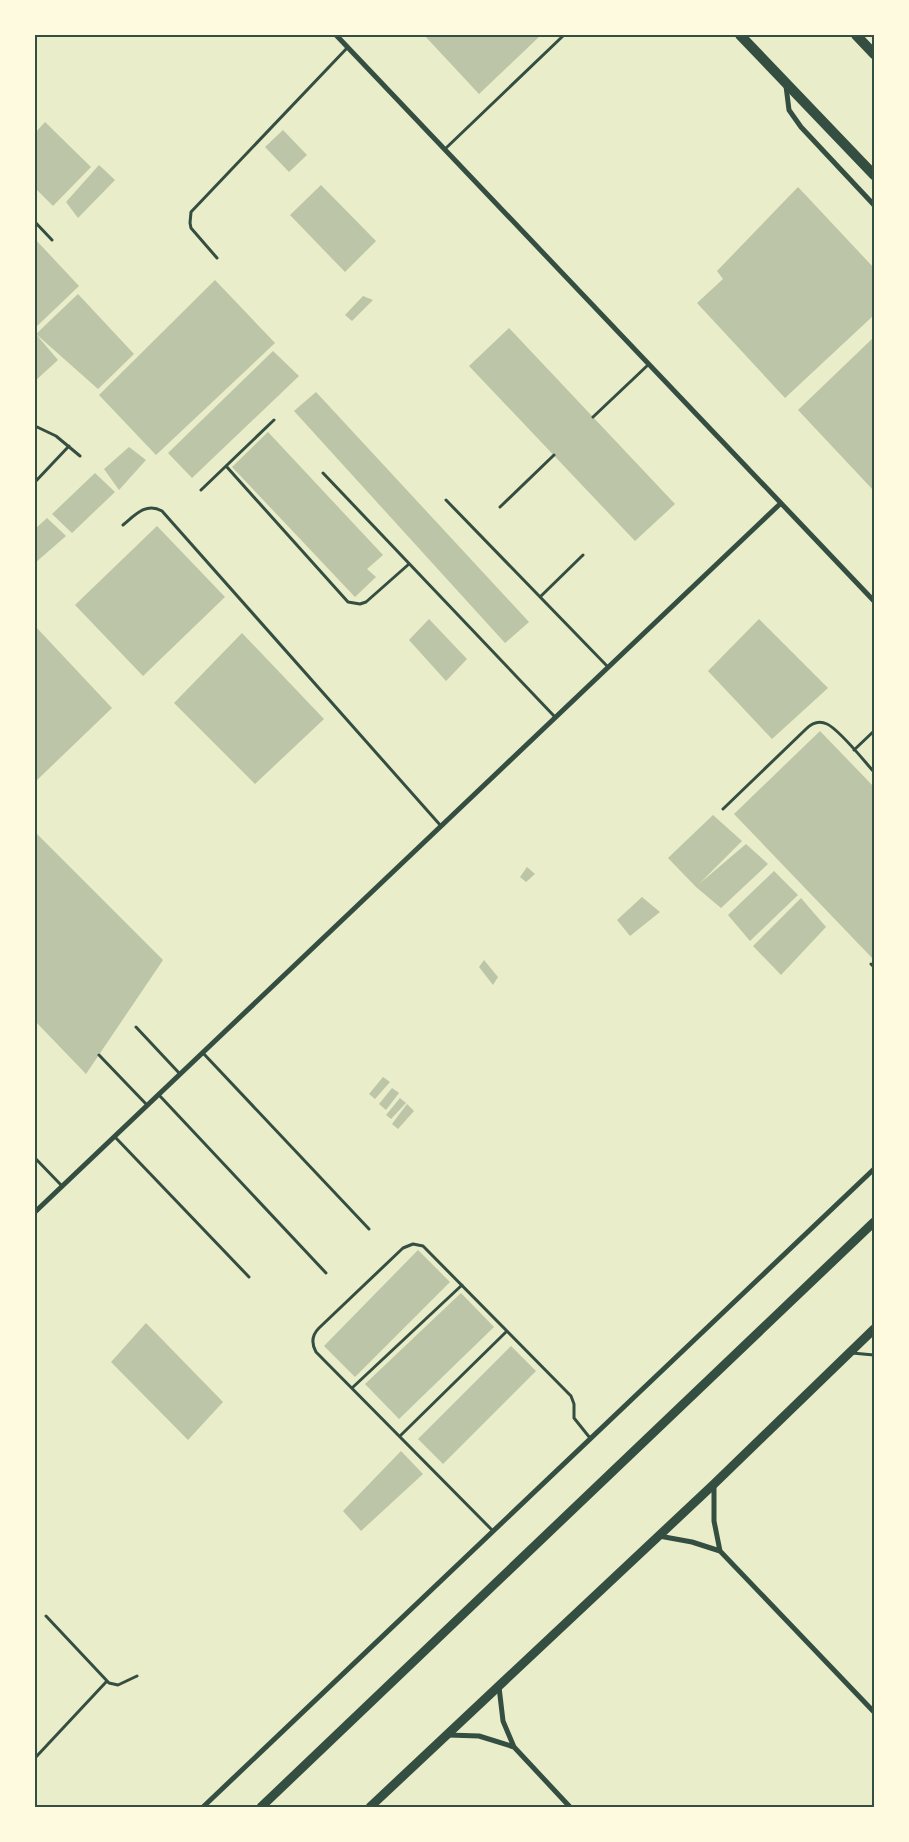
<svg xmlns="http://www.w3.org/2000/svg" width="909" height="1842" font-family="'Crimson Pro',serif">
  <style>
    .building { fill: #bcc5a7 }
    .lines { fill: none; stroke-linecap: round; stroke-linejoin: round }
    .service { stroke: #344e41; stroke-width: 3 }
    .minor { stroke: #344e41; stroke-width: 5 }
    .tertiary { stroke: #344e41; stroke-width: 9 }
    .secondary { stroke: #344e41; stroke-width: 10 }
    .neatline { fill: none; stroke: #344e41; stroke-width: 2 }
  </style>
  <rect width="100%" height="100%" fill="#e9edc9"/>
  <path class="building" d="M 424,35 L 541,35 L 479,94 Z
    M 45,122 L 91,167 L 53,206 L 35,188 L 35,133 Z
    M 283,130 L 307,155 L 289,172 L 265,147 Z
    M 99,165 L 115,180 L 78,218 L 66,202 Z
    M 321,185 L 376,241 L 345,272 L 290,215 Z
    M 798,187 L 874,268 L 874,315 L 785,398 L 697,303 L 723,279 L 717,271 Z
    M 35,239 L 79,286 L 35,328 Z
    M 215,280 L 275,343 L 156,455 L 99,395 Z
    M 78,294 L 134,354 L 98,389 L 36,334 Z
    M 363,296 L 373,300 L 352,321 L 345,315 Z
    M 509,328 L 675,504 L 635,541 L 469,366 Z
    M 35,333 L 58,360 L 35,381 Z
    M 874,337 L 874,491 L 798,410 Z
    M 273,351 L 299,376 L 192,478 L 168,453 Z
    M 316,392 L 529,622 L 505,643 L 294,411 Z
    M 268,432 L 383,555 L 367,569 L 376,577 L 355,597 L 232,467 Z
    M 129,447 L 146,460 L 119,490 L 104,469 Z
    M 95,473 L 115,492 L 72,533 L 52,514 Z
    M 47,518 L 66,536 L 35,563 L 35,529 Z
    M 157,526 L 225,597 L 143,676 L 75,605 Z
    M 429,619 L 467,659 L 446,681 L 409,640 Z
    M 759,619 L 828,688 L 772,739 L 708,671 Z
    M 35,626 L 112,708 L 35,782 Z
    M 242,633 L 324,719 L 255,784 L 174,703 Z
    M 820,731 L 874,787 L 874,960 L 734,814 Z
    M 713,815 L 742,841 L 699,884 L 746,844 L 768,864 L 721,908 L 696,887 L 668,858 Z
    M 35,832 L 163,960 L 86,1074 L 35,1021 Z
    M 527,867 L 535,874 L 526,882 L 520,877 Z
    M 774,871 L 798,895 L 750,941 L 728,915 Z
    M 642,897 L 660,912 L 630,936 L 617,920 Z
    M 801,898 L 826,927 L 781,975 L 753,946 Z
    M 484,960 L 498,977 L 493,985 L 479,967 Z
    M 383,1077 L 390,1082 L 375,1099 L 369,1094 Z
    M 392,1088 L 399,1093 L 386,1110 L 379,1104 Z
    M 400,1098 L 406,1103 L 391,1119 L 386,1115 Z
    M 407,1104 L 414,1111 L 398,1129 L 392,1124 Z
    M 418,1250 L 450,1282 L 355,1377 L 324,1346 Z
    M 461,1293 L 494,1327 L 399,1419 L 365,1384 Z
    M 146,1323 L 223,1402 L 188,1440 L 111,1362 Z
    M 511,1346 L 536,1371 L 443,1464 L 418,1439 Z
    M 401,1451 L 423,1474 L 361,1531 L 343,1511 Z"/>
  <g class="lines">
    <path class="service" d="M 445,149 L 564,35
      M 35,222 L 52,240
      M 217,258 L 191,228 L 190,223 L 191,212 L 348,47
      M 593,417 L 649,364
      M 35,426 L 56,436 L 80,456
      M 226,466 L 348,602 L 360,604 L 366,602 L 409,564
      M 323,473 L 555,717
      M 35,482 L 69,446
      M 201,490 L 274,420
      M 446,500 L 608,667
      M 500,507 L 554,455
      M 123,525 C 135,515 146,502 162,511 L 441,826
      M 540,597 L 583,555
      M 854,750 L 874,731
      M 723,809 L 806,729 C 812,723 819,720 827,724 C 840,730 864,761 874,772
      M 871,964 L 874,967
      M 136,1027 L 180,1074
      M 203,1053 L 369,1229
      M 99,1055 L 147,1105
      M 159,1095 L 326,1273
      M 115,1137 L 249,1277
      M 35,1158 L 62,1186
      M 852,1353 L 874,1355
      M 352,1388 L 462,1285
      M 400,1436 L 507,1331
      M 493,1531 L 316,1352 C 311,1343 312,1335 319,1328 L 403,1248 L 413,1244 L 423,1246 L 571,1396 L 574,1404 L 574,1418 L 590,1438
      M 46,1616 L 109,1683 L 118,1685 L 137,1676
      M 35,1758 L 107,1681"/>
    <path class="minor" d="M 336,35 L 874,601
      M 786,86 L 789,110 L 801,127 L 874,205
      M 35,1212 L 781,503
      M 714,1485 L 714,1521 L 720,1551
      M 659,1536 L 692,1542 L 720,1551 L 874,1712
      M 499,1687 L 503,1721 L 514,1747 L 570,1807
      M 448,1735 L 479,1736 L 514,1747
      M 203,1807 L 874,1169"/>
    <path class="tertiary" d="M 261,1807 L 874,1222
      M 370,1807 L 714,1484 L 874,1329"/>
    <path class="secondary" d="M 740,35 L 874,175
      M 856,35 L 874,54"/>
  </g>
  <rect width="909" height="1842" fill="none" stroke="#fefae0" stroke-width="72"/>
  <rect x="36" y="36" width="837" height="1770" class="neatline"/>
</svg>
